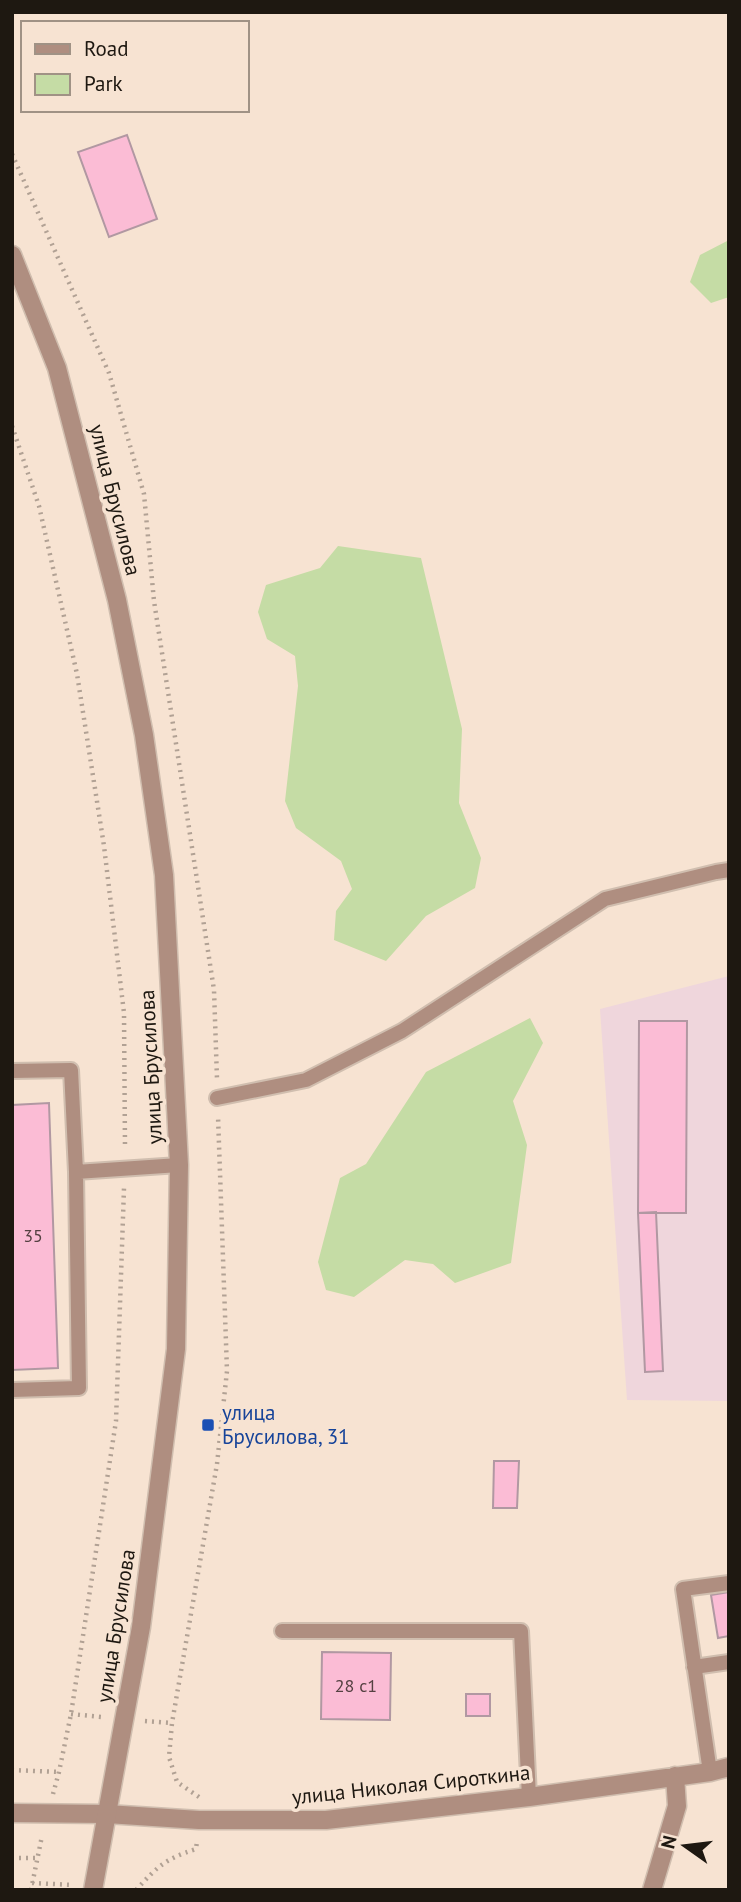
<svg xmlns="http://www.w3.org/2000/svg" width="741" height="1902" font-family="'PT Sans',sans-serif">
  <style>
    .industrial { fill: #efd6dc }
    .green { fill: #c5dca5 }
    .building { fill: #fbbcd5; stroke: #b198a2; stroke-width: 2 }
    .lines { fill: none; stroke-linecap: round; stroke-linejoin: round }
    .service-casing { stroke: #d0beaf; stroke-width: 18 }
    .minor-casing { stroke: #d0beaf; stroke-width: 21 }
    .tertiary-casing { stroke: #d0beaf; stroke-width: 21 }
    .path { stroke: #b1a194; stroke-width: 4.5; stroke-dasharray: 2 5; stroke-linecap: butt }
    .service { stroke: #af8e80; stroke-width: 14 }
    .minor { stroke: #af8e80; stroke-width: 18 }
    .tertiary { stroke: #af8e80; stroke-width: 18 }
    .transit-dot { fill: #1a4fb4; stroke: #f7e3d2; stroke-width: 2.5 }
    .labels { text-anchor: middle; stroke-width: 7; stroke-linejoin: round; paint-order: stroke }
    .number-label { font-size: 18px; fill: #554142 }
    .street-label { font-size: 21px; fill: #1e1811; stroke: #f7e3d2 }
    .transit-label { font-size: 21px; fill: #164399; stroke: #f7e3d2; text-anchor: start }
  </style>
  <rect width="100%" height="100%" fill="#f7e3d2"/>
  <path class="industrial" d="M 729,976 L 729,1401 L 627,1400 L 600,1009 Z"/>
  <path class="green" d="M 729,240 L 729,297 L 711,303 L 690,282 L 700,255 Z
    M 338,546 L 421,558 L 462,729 L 459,803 L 481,858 L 475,888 L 426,916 L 386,961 L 334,940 L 336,911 L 352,889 L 341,861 L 296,828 L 285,801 L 298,686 L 295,656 L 267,639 L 258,612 L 266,585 L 320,568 Z
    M 530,1018 L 543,1043 L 513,1101 L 527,1145 L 511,1263 L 455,1283 L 433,1264 L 405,1260 L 354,1297 L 326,1290 L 318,1262 L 340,1178 L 366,1164 L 426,1072 Z"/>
  <path class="building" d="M 127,135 L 157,219 L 109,237 L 78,152 Z
    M 639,1021 L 687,1021 L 686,1213 L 638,1213 Z
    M 49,1103 L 58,1368 L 12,1370 L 12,1105 Z
    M 656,1212 L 663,1371 L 645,1372 L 638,1213 Z
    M 494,1461 L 519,1461 L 517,1508 L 493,1508 Z
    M 729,1592 L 729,1636 L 718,1638 L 711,1595 Z
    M 322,1652 L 391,1653 L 390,1720 L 321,1719 Z
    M 466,1694 L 490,1694 L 490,1716 L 466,1716 Z"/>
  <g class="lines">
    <defs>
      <path id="service" d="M 12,1071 L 71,1070 L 76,1172 L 79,1388 L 12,1390
        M 217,1098 L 306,1080 L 402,1031 L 605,899 L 716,872 L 729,870
        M 76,1172 L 179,1165
        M 282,1631 L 521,1631 L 529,1797
        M 694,1667 L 729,1662
        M 710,1772 L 683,1589 L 729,1583"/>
      <path id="minor" d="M 12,1813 L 107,1814 L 199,1820 L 326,1820 L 529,1797 L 710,1772 L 729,1767
        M 652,1890 L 677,1806 L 675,1776"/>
      <path id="tertiary" d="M 12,255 L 57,368 L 117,600 L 144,735 L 164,875 L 179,1165 L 176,1349 L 141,1627 L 93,1890"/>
    </defs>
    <use href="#service" class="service-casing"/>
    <use href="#minor" class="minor-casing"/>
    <use href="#tertiary" class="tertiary-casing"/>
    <path class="path" d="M 12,154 L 109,373 L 144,494 L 154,601 L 214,990 L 217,1079
      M 12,426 L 39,506 L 77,674 L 104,846 L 124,1013 L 125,1148
      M 71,1714 L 102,1717
      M 145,1721 L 172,1723
      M 12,1770 L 59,1772
      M 53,1794 L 59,1772 L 71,1714 L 116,1421 L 124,1188
      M 199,1797 L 177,1782 L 169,1757 L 172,1723 L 217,1464 L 227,1371 L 218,1116
      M 12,1858 L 37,1858
      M 32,1883 L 73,1885
      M 31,1890 L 42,1836
      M 136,1890 C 158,1866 165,1859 196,1849 L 197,1841"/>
    <use href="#service" class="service"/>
    <use href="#minor" class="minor"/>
    <use href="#tertiary" class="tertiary"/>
  </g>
  <rect class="transit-dot" x="201" y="1418" width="14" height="14" rx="3.5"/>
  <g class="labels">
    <g class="number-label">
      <text x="33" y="1242">35</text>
      <text x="356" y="1692">28 с1</text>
    </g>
    <g class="street-label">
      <text transform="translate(115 500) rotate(76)" y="7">улица Брусилова</text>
      <text transform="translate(151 1067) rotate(-93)" y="7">улица Брусилова</text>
      <text transform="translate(116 1626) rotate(-81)" y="7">улица Брусилова</text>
      <text transform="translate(411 1785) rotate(-6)" y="7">улица Николая Сироткина</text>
    </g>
    <g class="transit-label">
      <text x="222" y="1420">улица<tspan x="222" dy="24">Брусилова, 31</tspan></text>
    </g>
  </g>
  <rect width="741" height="1902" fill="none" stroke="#1e1811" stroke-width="28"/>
  <rect x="21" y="21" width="228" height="91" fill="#f7e3d2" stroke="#a09285" stroke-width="2"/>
  <rect x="35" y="44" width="35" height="10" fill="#af8e80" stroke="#a09285" stroke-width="2"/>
  <text x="84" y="56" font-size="21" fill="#1e1811">Road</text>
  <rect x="35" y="74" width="35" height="21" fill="#c5dca5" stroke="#a09285" stroke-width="2"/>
  <text x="84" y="91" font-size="21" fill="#1e1811">Park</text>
  <g transform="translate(685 1846) rotate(284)" stroke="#f7e3d2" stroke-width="5" paint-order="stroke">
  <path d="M0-5L12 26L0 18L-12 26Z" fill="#1e1811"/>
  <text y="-10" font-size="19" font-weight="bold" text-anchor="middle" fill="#1e1811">N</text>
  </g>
</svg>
